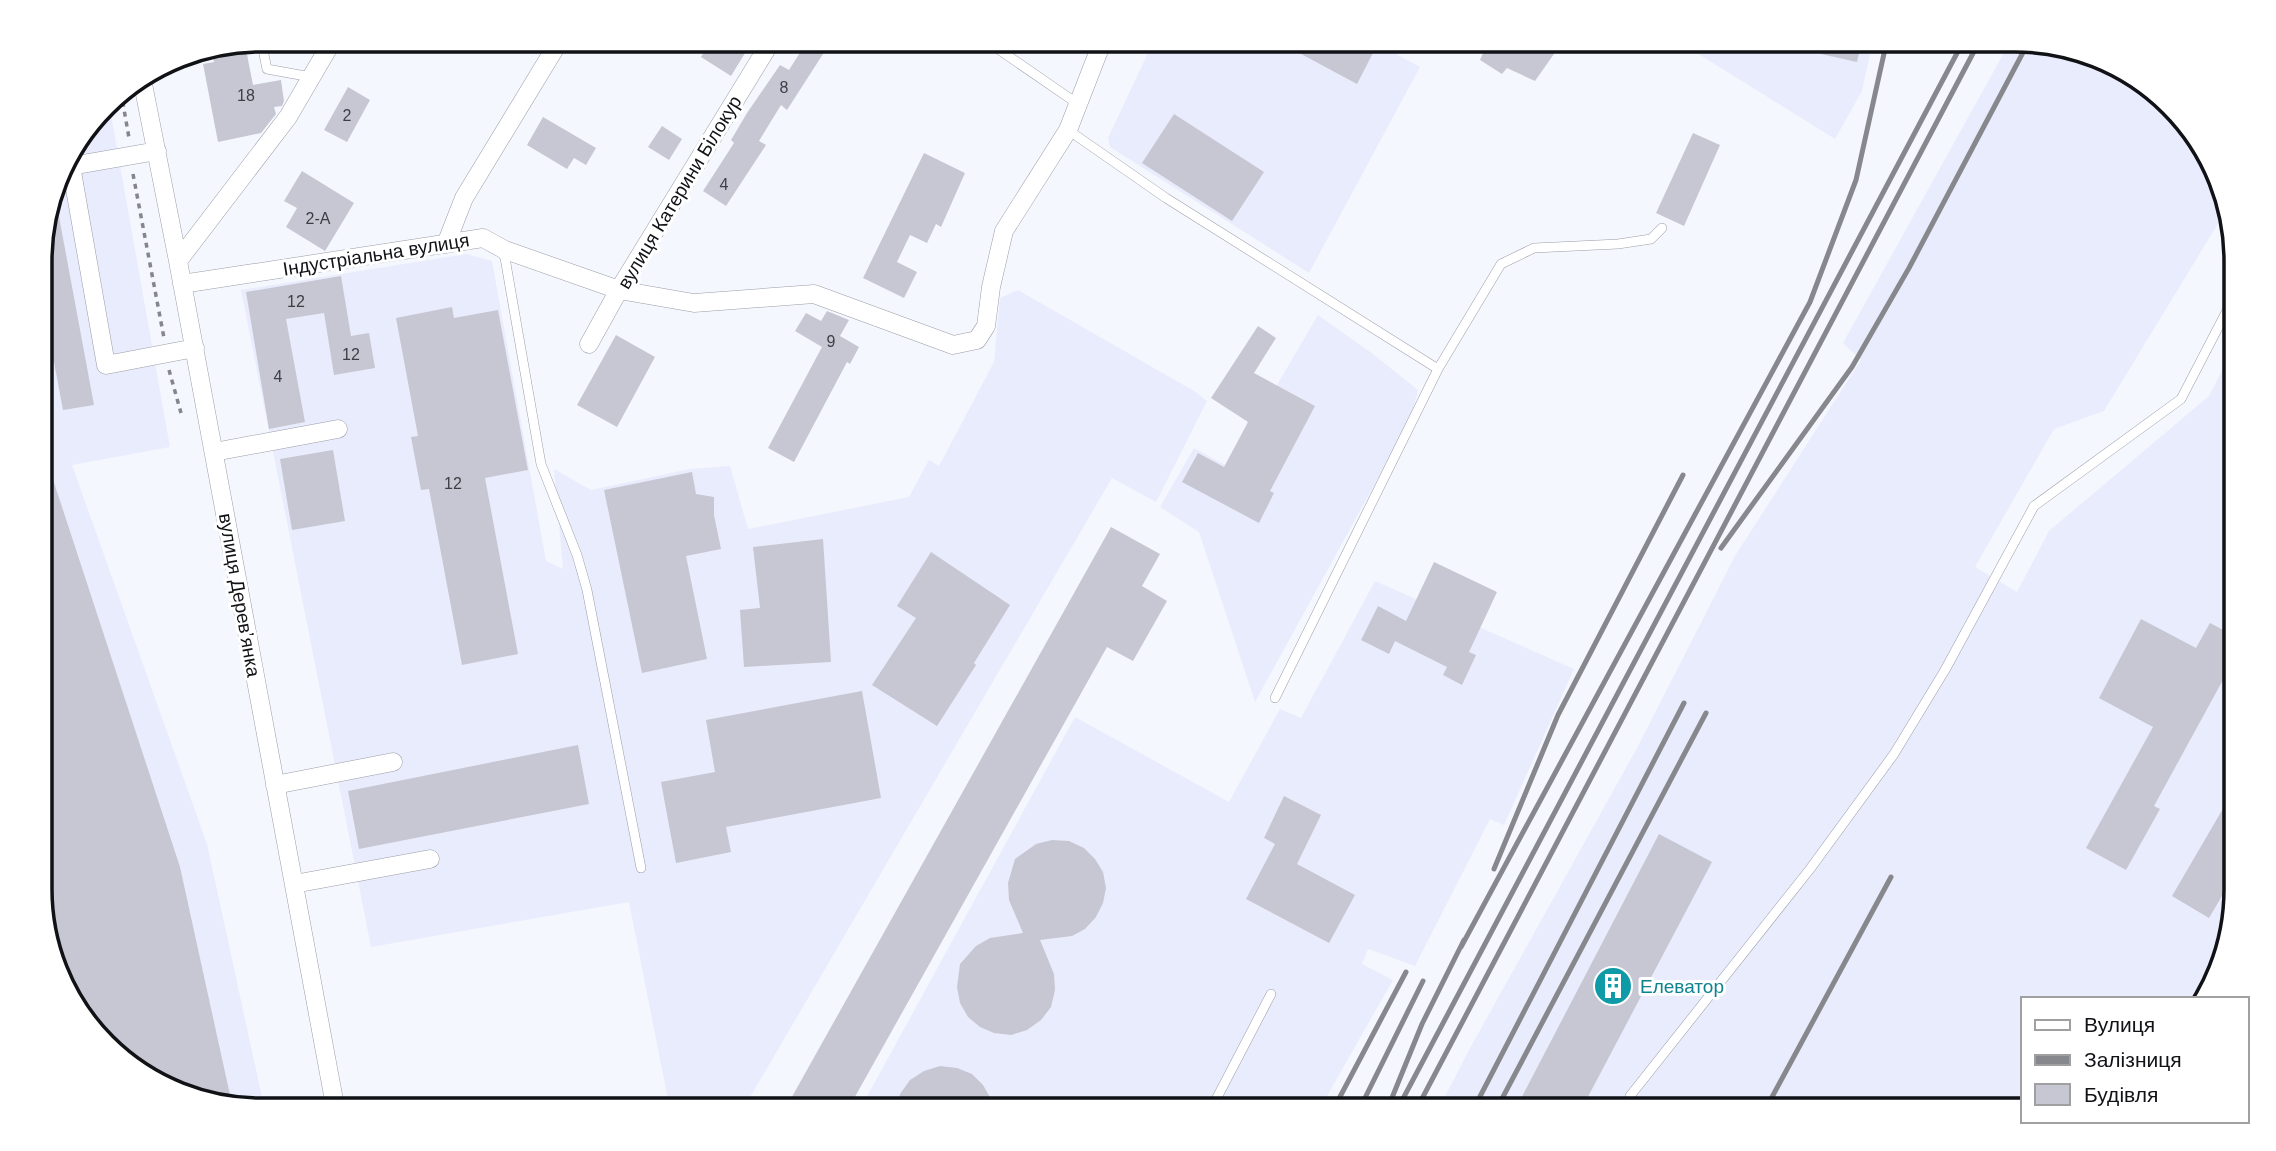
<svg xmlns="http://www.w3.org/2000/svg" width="2276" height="1151" font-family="Arial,sans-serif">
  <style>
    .built { fill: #e9ecfc }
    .building { fill: #c7c7d3 }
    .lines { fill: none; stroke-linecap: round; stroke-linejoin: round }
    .service-casing { stroke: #9b9da8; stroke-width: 10 }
    .minor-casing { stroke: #9b9da8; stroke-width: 19 }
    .path { stroke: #85868c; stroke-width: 3.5; stroke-dasharray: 5 5; stroke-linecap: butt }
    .service { stroke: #fff; stroke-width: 9 }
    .minor { stroke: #fff; stroke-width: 18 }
    .rail { stroke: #86888d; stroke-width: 5 }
    .labels { text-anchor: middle; stroke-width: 6; stroke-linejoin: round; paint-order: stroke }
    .number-label { font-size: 16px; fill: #3e3f45 }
    .street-label { font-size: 19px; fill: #111216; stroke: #fff }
    .culture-label { font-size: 19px; fill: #0d838f; stroke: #fff; text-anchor: start }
    .rim { fill: none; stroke: #111216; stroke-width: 3.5 }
  </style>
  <rect width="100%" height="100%" fill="#f5f7fe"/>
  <path class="built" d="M 1154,40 L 1370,40 L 1420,67 L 1309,273 L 1110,147 L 1108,138 Z
    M 1676,40 L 1873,40 L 1862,91 L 1835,139 Z
    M 2011,40 L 2112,63 L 2190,127 L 2225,212 L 2104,411 L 2054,429 L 1975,567 L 2017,592 L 2049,531 L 2209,396 L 2234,347 L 2236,890 L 2213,987 L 2203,999 L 2022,999 L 2022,1110 L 1438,1110 L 1469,1050 L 1637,748 L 1735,556 L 1861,360 L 1843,343 Z
    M 109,103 L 170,447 L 72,465 L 207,844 L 265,1111 L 164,1088 L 86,1024 L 42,919 L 41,247 L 63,163 Z
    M 466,254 L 492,261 L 546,561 L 563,569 L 554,469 L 591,490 L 690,469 L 730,466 L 748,529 L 909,497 L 929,460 L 939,466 L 994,362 L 1000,298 L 1018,290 L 1194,391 L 1207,401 L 1156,502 L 1112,478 L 742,1111 L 681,1111 L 669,1105 L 629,902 L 371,947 L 241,290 Z
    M 1318,315 L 1373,354 L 1418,390 L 1411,418 L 1255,702 L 1199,532 L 1160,507 L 1194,448 L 1229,467 Z
    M 1375,581 L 1574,669 L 1504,825 L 1490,819 L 1415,966 L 1368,949 L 1362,964 L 1393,980 L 1319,1110 L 859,1111 L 1075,717 L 1229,802 L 1280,709 L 1301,718 Z"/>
  <path class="building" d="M 711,40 L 753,40 L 731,76 L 701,57 Z
    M 808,40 L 832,40 L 787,110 L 781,105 L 759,141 L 766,145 L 726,206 L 703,191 L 734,143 L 731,140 L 747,113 L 780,65 L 789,70 Z
    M 1275,40 L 1354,40 L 1374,51 L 1357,84 Z
    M 1460,40 L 1529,40 L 1554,54 L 1535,81 L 1507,68 L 1502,74 L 1480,60 L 1483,53 Z
    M 1824,40 L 1862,40 L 1857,62 L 1821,54 Z
    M 245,44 L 253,85 L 281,80 L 284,101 L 282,106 L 274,107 L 276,114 L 261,133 L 218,142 L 203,64 L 214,62 L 212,50 Z
    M 348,87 L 370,100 L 347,142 L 324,130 Z
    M 1174,114 L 1264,172 L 1232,221 L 1142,163 Z
    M 543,117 L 596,148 L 586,165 L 574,158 L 567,169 L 527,145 Z
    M 662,126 L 682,139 L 669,160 L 648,147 Z
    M 1693,133 L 1720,145 L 1684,226 L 1656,213 Z
    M 924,153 L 965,173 L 941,227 L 936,224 L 927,243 L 910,235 L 897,262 L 917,272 L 904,298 L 863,278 Z
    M 302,171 L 354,203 L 325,251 L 286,227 L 297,208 L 284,201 Z
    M 55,195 L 94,405 L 63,410 L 51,346 L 41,348 L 41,247 Z
    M 341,276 L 351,336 L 369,333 L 375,368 L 334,375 L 324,313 L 286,319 L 305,422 L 269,429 L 246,292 Z
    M 452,307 L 454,318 L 498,310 L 528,470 L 485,478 L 518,654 L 462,665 L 429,489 L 421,490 L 411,437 L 418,436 L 396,318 Z
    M 827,311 L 849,320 L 840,336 L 859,347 L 850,364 L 847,362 L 794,462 L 768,448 L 822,347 L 795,331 L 806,313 L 821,321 Z
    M 1258,326 L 1276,338 L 1254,373 L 1315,406 L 1270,491 L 1274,493 L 1259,523 L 1182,482 L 1198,453 L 1224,467 L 1248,422 L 1211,398 Z
    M 616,335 L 655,357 L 617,427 L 577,405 Z
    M 333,450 L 345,521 L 292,530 L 280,459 Z
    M 41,452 L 44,452 L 180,867 L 232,1104 L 164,1088 L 86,1024 L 42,919 Z
    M 692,472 L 696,494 L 714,497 L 714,515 L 721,549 L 686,556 L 707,659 L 642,673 L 604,490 Z
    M 1111,527 L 1160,554 L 1142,586 L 1167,601 L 1133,661 L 1107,647 L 847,1111 L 784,1111 Z
    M 823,539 L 831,662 L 744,667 L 740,610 L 760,608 L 753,547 Z
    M 931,552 L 1010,605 L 974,663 L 976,665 L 937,726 L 872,685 L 916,618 L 897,606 Z
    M 1434,562 L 1497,592 L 1469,652 L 1476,655 L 1462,685 L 1443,675 L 1447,667 L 1395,641 L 1389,654 L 1361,640 L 1378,606 L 1406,621 Z
    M 2141,619 L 2196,648 L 2210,623 L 2235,636 L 2235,658 L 2154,806 L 2160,809 L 2126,870 L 2086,848 L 2153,727 L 2099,698 Z
    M 862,691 L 881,798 L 726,827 L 731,852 L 676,863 L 661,782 L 715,772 L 706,720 Z
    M 578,745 L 589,804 L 359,849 L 348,791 Z
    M 2235,788 L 2236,872 L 2209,918 L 2172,896 Z
    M 1284,796 L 1321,815 L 1297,864 L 1355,895 L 1329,943 L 1246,899 L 1275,844 L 1264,838 Z
    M 1659,834 L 1712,862 L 1581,1110 L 1515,1110 Z
    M 1052,840 L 1069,841 L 1084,848 L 1095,859 L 1103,872 L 1106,888 L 1103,903 L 1096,917 L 1085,929 L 1072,936 L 1040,940 L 1054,974 L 1055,990 L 1051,1007 L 1041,1020 L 1027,1030 L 1011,1035 L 994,1033 L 980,1027 L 968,1017 L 960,1003 L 957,987 L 960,964 L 976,946 L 990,938 L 1023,933 L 1009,900 L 1008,883 L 1015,859 L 1036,844 Z
    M 940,1066 L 957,1068 L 972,1074 L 983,1085 L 991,1099 L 993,1111 L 896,1111 L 900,1094 L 910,1080 L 924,1071 Z"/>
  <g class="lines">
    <defs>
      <path id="service" d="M 261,40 L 267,69 L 311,77
        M 985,40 L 1078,104
        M 1068,130 L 1166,198 L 1438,369 L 1501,264 L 1534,248 L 1618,244 L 1651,239 L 1662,228
        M 501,250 L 505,258 L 541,464 L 577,555 L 587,590 L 641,868
        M 1275,698 L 1438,369
        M 1630,1096 L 1810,869 L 1894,754 L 1945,670 L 2034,506 L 2181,399 L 2234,297
        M 1210,1111 L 1271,994"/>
      <path id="minor" d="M 142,79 L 178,261 L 336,1111
        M 157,151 L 71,166 L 106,365 L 195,348
        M 446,244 L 464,198 L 560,40
        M 178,261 L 288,117 L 333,40
        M 182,284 L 483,238 L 505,250 L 619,290 L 694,303 L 814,294 L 953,345 L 977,340 L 986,326 L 991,287 L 1004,231 L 1068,130 L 1103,40
        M 589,344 L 620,288 L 772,40
        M 214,452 L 338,429
        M 275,785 L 393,762
        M 294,884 L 430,859"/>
    </defs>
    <use href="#service" class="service-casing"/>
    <use href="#minor" class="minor-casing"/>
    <path class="path" d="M 121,92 L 129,138
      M 133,174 L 164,338
      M 169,370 L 181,413"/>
    <use href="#service" class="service"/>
    <use href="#minor" class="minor"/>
    <path class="rail" d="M 1721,548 L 1852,367 L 1909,268 L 2028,43
      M 1494,869 L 1558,715 L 1683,475
      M 1461,947 L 1810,302 L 1856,180 L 1887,40
      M 1333,1110 L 1406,972
      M 1359,1110 L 1423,981
      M 1387,1110 L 1422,1024 L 1464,940
      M 1397,1110 L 1964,40
      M 1416,1110 L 1980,40
      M 1473,1110 L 1684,703
      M 1496,1110 L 1706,713
      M 1765,1110 L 1891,877"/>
  </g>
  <defs>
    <symbol id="building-disc" viewBox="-11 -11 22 22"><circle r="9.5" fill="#0f9aa8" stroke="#fff"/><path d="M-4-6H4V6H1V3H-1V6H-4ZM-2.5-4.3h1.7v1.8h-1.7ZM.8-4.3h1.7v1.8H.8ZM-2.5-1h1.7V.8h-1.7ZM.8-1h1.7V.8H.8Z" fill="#fff"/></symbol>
  </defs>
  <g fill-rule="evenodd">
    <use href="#building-disc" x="1591" y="964" width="44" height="44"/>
  </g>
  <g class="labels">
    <g class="number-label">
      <text x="784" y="93">8</text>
      <text x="246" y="101">18</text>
      <text x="347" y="121">2</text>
      <text x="724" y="190">4</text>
      <text x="318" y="224">2-А</text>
      <text x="296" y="307">12</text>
      <text x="831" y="347">9</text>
      <text x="351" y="360">12</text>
      <text x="278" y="382">4</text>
      <text x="453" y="489">12</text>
    </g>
    <g class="street-label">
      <text transform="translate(679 192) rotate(-59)" y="7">вулиця Катерини Білокур</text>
      <text transform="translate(376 254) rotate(-9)" y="7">Індустріальна вулиця</text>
      <text transform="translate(240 595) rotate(80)" y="7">вулиця Деревʼянка</text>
    </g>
    <g class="culture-label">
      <text x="1640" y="993">Елеватор</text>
    </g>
  </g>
  <path d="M0 0H2276V1151H0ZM261 52H2015A209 209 0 0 1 2224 261V889A209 209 0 0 1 2015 1098H261A209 209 0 0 1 52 889V261A209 209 0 0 1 261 52Z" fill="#fff" fill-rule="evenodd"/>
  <path class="rim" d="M261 52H2015A209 209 0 0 1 2224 261V889A209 209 0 0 1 2015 1098H261A209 209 0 0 1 52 889V261A209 209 0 0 1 261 52Z"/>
  <rect x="2021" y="997" width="228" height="126" fill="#ffffff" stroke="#a0a0a2" stroke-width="2"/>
  <rect x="2035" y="1020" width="35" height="10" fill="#ffffff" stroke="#a0a0a2" stroke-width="2"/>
  <text x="2084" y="1032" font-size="21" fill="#111216">Вулиця</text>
  <rect x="2035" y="1055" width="35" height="10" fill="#86888d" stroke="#a0a0a2" stroke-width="2"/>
  <text x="2084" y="1067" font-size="21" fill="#111216">Залізниця</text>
  <rect x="2035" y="1084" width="35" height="21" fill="#c7c7d3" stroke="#a0a0a2" stroke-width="2"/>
  <text x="2084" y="1102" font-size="21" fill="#111216">Будівля</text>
</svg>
